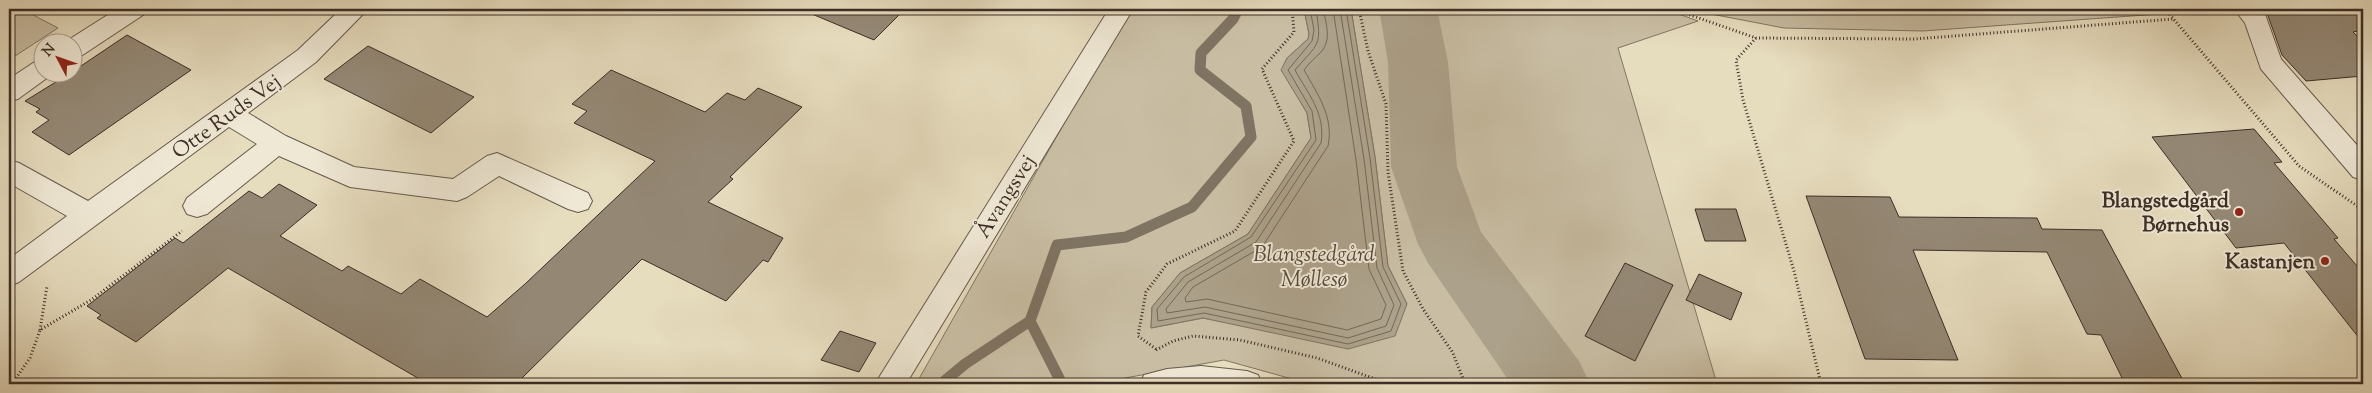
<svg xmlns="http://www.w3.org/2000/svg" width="2372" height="393" font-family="'Sorts Mill Goudy',serif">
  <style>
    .green { fill: #c9bea4; stroke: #827665 }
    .water { fill: #aca18a; stroke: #7f7362 }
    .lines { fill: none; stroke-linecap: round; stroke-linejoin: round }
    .shore { stroke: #746858; stroke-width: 1 }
    .stream { stroke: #7f7362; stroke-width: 11 }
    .river { fill: #aca18a; fill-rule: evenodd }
    .building { fill: #948875; stroke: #3c2e26 }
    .minor-casing { stroke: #665a4c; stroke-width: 2 }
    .path { stroke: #3c2e26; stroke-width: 3; stroke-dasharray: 1 2.5; stroke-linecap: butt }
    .minor { fill: #efe8d5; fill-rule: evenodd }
    .poi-dot { fill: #8f2418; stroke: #efe8d5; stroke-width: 2 }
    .labels { text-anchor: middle; stroke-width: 4; stroke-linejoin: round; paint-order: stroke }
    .street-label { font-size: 21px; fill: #3c2e26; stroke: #efe8d5 }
    .poi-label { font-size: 21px; font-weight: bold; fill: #3c2e26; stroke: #efe8d5; text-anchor: end }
    .water-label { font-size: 22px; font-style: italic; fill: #584b3f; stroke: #efe8d5 }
  </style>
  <rect width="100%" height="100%" fill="#e6dcbe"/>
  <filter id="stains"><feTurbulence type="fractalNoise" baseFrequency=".004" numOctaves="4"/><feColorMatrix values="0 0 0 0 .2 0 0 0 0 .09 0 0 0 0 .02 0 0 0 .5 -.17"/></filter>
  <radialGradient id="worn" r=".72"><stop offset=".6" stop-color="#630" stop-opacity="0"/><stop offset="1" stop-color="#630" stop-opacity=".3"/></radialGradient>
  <path class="green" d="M 9,9 L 22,9 L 58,28 L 9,60 Z
    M 1129,9 L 1304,9 L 1309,34 L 1308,39 L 1287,58 L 1282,70 L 1307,113 L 1311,138 L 1248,234 L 1180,273 L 1152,307 L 1151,328 L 1203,318 L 1250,327 L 1407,304 L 1388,266 L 1375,157 L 1351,9 L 1665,9 L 1698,21 L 1618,48 L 1717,384 L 1310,384 L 1224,360 L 1125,378 L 1105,384 L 916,384 Z
    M 1698,9 L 2155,9 L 2159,14 L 1923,31 L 1784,28 L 1711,14 Z"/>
  <path class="water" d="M 1304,9 L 1351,9 L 1375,157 L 1388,266 L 1407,304 L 1395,336 L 1348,349 L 1203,318 L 1151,328 L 1152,307 L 1180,273 L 1248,234 L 1311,138 L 1307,113 L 1281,70 L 1287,58 L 1308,39 L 1309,34 Z"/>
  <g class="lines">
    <path class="shore" d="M 1310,9 L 1314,30 L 1312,41 L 1288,70 L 1312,111 L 1316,140 L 1251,237 L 1184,277 L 1157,309 L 1158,321 L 1204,313 L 1348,344 L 1391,331 L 1401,304 L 1383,267 L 1370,158 L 1346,9
      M 1316,9 C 1322,47 1319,42 1295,70 C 1308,94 1326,114 1321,143 L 1256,242 L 1188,282 L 1166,309 L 1167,313 L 1205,307 L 1348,338 L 1386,326 L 1394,305 L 1377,268 L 1364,159 L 1340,9
      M 1323,9 C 1326,23 1332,40 1321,52 C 1315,58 1309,63 1304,70 C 1318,95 1334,117 1328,146 L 1262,247 L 1193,287 L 1185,298 L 1186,302 L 1207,299 L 1347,330 L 1381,319 L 1386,305 L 1369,269 L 1356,160 L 1333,9"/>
    <path class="stream" d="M 1060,380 L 1030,321 L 1057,245 L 1126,237 L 1192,207 L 1251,137 L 1246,106 L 1200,70 L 1201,53 L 1233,19 L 1238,9
      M 941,384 L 965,364 L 1030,321"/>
    <path class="river" d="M 1379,9 L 1437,9 L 1448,62 L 1457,167 L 1481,232 L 1579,361 L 1590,384 L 1511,384 L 1428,263 L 1418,244 L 1391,167 L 1388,62 Z"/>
  </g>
  <path class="building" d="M 800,9 L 905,9 L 874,40 Z
    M 2262,9 L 2363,9 L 2363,30 L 2353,32 L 2363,42 L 2363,76 L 2306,81 L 2282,55 L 2267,13 Z
    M 127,35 L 191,70 L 69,155 L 32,132 L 49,120 L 36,112 L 40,109 L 25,101 L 72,72 Z
    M 368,46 L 474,97 L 431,133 L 324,79 Z
    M 611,70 L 705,112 L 727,93 L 745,100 L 758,88 L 802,107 L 730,177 L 733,179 L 708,202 L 783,238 L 768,262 L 763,260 L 726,301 L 642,259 L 516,384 L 428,384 L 228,268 L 136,342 L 97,318 L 101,315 L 87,306 L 175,238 L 183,243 L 249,191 L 262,198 L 279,184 L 317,205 L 280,236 L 342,271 L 348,266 L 401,294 L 420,279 L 487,317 L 525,284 L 655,161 L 574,123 L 587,111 L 572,104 Z
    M 2254,129 L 2282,162 L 2274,163 L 2338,238 L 2334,239 L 2363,273 L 2363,343 L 2284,243 L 2236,248 L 2152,137 Z
    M 1806,196 L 1890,197 L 1899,217 L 2037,218 L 2042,229 L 2102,230 L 2185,384 L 2125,384 L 2101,335 L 2087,334 L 2047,252 L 1913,250 L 1958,360 L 1865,359 Z
    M 1695,209 L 1736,209 L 1746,241 L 1705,241 Z
    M 1625,263 L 1673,285 L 1635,361 L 1585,336 Z
    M 1699,274 L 1742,293 L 1731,320 L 1686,300 Z
    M 840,331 L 876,343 L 859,372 L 821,360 Z"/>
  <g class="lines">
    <defs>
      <path id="minor" d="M 117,9 L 146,9 L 143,15 L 81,56 L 72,59 L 72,42 L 65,42 Z
        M 341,9 L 368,9 L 316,62 L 248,113 L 286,136 L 354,167 L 453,179 L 487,156 L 497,153 L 588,193 L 592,201 L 588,209 L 578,212 L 568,209 L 499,176 L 467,197 L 457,201 L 350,187 L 279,156 L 207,214 L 197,217 L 187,214 L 183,206 L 187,198 L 257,144 L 229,127 L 19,282 L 9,286 L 9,259 L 67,216 L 9,183 L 9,160 L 19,163 L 88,201 L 298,50 Z
        M 1109,9 L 1133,9 L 906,384 L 875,384 Z
        M 2234,9 L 2260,9 L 2265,14 L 2281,59 L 2363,152 L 2363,180 L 2353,177 L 2261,69 L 2245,23 Z
        M 42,60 L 42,72 L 53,72 L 51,75 L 18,99 L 9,101 L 9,79 L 33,63 Z
        M 1201,366 L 1247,371 L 1258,375 L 1262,384 L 1140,384 L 1144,375 L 1167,369 Z"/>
    </defs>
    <use href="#minor" class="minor-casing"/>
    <path class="path" d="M 1359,9 L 1368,51 L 1386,104 L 1388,172 L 1403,271 L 1423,309 L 1453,353 L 1465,384
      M 1673,9 L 1756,38 L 1915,39 L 2173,19
      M 2165,9 L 2299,166 L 2363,210
      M 1756,38 L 1736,60 L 1743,100 L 1794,271 L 1821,384
      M 40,330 L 47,286
      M 1156,349 L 1138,336 L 1146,292 L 1167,264 L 1235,231 L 1294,141 L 1262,69 L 1294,32 L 1292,9
      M 1156,350 L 1173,341 L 1193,336 L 1240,340 L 1317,358 L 1389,384
      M 12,384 L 30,358 L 40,330 L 91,300 L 182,231"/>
    <use href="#minor" class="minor"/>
  </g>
  <g class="poi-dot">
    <circle cx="2239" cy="212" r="5"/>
    <circle cx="2325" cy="261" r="5"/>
  </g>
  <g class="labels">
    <g class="street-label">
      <text transform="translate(226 116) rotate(-36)" y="7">Otte Ruds Vej</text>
      <text transform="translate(1005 196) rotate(-58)" y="7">Åvangsvej</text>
    </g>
    <g class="poi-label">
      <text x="2229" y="207">Blangstedgård<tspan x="2229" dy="24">Børnehus</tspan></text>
      <text x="2315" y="268">Kastanjen</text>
    </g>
    <g class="water-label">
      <text x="1314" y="261">Blangstedgård<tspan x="1314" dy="25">Møllesø</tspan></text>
    </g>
  </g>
  <rect width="2372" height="393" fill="none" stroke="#e6dcbe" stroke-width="30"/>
  <rect x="10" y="10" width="2352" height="373" fill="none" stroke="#3c2e26" stroke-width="2.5"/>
  <rect x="15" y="15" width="2342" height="363" fill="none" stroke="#3c2e26"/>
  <g transform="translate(58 58) rotate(311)"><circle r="24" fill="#efe8d5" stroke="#a79e8f"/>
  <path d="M0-4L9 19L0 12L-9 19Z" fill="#8f2418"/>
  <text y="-8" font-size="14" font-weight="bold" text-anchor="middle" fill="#3c2e26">N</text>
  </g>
  <rect width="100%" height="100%" filter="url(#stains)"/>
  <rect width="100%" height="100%" fill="url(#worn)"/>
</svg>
